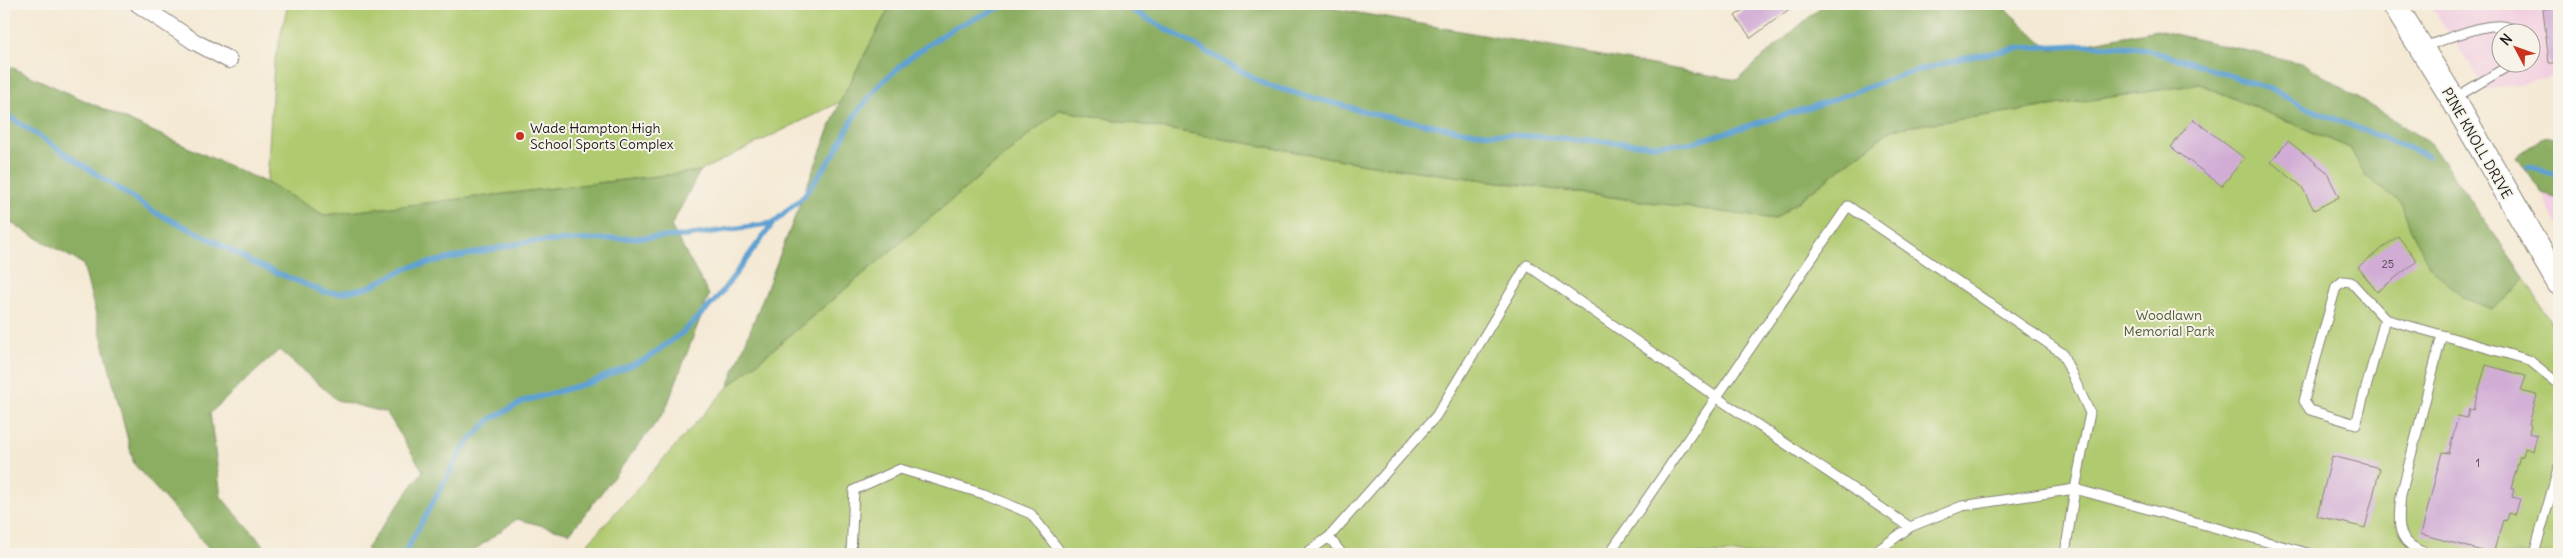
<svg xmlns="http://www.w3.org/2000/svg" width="2563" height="558" font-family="Delius,sans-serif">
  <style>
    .built { fill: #f2cfe1; fill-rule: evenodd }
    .green { fill: #b0ca70; stroke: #667346 }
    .forest { fill: #8cae62; stroke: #54653f }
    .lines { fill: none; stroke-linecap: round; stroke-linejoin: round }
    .stream { stroke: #5ea1d2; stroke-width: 5.5 }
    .building { fill: #d1add6 }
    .lane-casing { stroke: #888278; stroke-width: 11 }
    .street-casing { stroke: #888278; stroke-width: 18 }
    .secondary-casing { stroke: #888278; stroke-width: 26 }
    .lane { stroke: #fff; stroke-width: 9 }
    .street { stroke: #fff; stroke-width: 16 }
    .secondary { stroke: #fff; stroke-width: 24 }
    .poi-dot { fill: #c8321e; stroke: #f7f3e8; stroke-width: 2 }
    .labels { text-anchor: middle; stroke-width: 4; stroke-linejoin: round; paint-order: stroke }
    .number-label { font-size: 11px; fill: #49404a }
    .poi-label { font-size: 14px; fill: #1c1c1c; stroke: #f7f3e8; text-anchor: start }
    .street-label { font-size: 14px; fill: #1c1c1c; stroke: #f7f3e8 }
    .park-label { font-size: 14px; fill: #505939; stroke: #f7f3e8 }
  </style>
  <rect width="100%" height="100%" fill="#f7f3e8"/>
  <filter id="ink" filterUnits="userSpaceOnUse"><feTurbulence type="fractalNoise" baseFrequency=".02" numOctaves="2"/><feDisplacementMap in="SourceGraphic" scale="10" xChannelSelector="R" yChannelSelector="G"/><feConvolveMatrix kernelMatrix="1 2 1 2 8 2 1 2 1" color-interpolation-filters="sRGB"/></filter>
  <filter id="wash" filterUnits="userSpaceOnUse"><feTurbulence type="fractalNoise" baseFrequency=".0096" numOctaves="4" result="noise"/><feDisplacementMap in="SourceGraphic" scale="20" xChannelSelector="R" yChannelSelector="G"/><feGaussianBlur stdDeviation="1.12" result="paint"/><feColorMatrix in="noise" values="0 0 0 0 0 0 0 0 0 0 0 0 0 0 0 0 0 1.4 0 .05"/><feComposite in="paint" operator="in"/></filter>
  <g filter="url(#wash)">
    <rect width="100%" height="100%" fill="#f4e9d4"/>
    <path class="built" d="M 2430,4 L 2559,4 L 2559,76 L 2486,90 ZM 2500,32 L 2530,32 L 2530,62 L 2500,62 Z
      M 2542,194 L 2559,199 L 2559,228 Z"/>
    <path class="green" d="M 288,4 L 891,4 L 840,102 L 700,171 L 324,215 L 267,183 L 274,63 Z
      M 2200,84 L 2350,148 L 2461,211 L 2525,278 L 2559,338 L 2559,554 L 584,554 L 581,551 L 728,387 L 1059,110 L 1365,164 L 1775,219 L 1892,129 Z"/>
    <path class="forest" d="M 891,4 L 1308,4 L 1737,80 L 1824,4 L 2000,4 L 2050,50 L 2157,30 L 2305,64 L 2430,143 L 2525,278 L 2508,297 L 2491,309 L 2462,297 L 2430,267 L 2411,230 L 2401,203 L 2365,175 L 2350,148 L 2200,84 L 1892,129 L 1775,219 L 1365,164 L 1059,110 L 728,387 L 840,102 Z
      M 4,64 L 267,183 L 324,215 L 700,171 L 671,226 L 709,295 L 665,411 L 570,533 L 517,519 L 469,554 L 371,554 L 366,549 L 423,471 L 387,413 L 337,400 L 279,350 L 210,413 L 221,497 L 271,554 L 214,554 L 134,464 L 83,264 L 4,219 Z
      M 2559,136 L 2559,199 L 2542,194 L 2517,156 L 2543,137 Z"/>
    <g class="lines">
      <path class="stream" d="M 1113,4 L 1125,6 L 1266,85 L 1378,115 L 1469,132 L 1654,145 L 1691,143 L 1821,104 L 1902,75 L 1963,58 L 2020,48 L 2082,45 L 2136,47 L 2190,62 L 2276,91 L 2305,107 L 2428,156
        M 4,113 L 154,212 L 214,241 L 253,263 L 324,292 L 341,293 L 368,287 L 410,267 L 526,242 L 686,236 L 773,223
        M 2528,167 L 2559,175
        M 404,554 L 465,445 L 491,419 L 524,401 L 592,382 L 646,359 L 682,333 L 716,300 L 773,223 L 803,197 L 833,156 L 855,115 L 879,85 L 913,55 L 955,27 L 1008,4"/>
    </g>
    <g id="blocks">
      <path class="building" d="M 1751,4 L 1796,4 L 1751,38 L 1735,16 Z
        M 2559,7 L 2559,63 L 2549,63 L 2543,9 Z
        M 2193,119 L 2244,158 L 2222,186 L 2171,147 Z
        M 2288,141 L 2326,171 L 2339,197 L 2314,210 L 2302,187 L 2271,162 Z
        M 2398,236 L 2417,261 L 2377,292 L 2358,267 Z
        M 2486,365 L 2526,376 L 2521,391 L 2537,395 L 2529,424 L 2531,425 L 2529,433 L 2537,435 L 2533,451 L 2525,448 L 2523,456 L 2520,456 L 2511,489 L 2514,489 L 2512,497 L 2520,499 L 2515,515 L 2508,513 L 2506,521 L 2503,520 L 2493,554 L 2421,534 L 2442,452 L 2449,453 L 2458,416 L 2467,418 L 2469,409 L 2473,410 Z
        M 2332,456 L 2380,468 L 2365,528 L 2317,516 Z"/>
    </g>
  </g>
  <g filter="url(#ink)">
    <use href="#blocks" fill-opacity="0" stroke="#888278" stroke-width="1"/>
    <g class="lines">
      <defs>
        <path id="lane" d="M 2421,48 C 2440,42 2503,13 2515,32
          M 2453,99 L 2515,62
          M 2385,319 L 2356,424 L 2310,410 L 2304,401 L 2336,287 L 2343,281 L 2351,282 L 2385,319 L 2442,335
          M 1329,537 L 1342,554
          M 851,554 L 854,490 L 900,469 L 984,494 L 1031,514 L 1062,554
          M 1305,554 L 1329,537 L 1436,416 L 1527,265 L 1716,397 L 1910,527
          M 1609,554 L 1848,206 L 2062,353 L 2090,413 L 2075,489 L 2065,554
          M 1873,554 L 1910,527 L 1962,506 L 2075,489 L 2311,554
          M 2429,554 C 2395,544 2398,525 2401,495 L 2442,335 L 2529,360 L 2559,384
          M 2534,554 L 2559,466"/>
        <path id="street" d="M 138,4 L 195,42 L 229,60"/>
        <path id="secondary" d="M 2394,4 L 2453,99 L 2559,283"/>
      </defs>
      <use href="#lane" class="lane-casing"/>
      <use href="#street" class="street-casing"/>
      <use href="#secondary" class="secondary-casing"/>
      <use href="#lane" class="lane"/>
      <use href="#street" class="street"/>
      <use href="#secondary" class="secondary"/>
    </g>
  </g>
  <circle class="poi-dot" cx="520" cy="136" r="5"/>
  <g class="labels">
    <g class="number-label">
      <text x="2388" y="268">25</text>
      <text x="2478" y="467">1</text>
    </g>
    <g class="poi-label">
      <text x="530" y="133">Wade Hampton High<tspan x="530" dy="16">School Sports Complex</tspan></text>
    </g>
    <g class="street-label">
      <text transform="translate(2477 143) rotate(60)" y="5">PINE KNOLL DRIVE</text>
    </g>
    <g class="park-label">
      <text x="2169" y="320">Woodlawn<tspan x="2169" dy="16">Memorial Park</tspan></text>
    </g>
  </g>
  <rect width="2563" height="558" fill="none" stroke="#f7f3e8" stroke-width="20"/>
  <g transform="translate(2516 48) rotate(311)"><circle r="24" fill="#f7f3e8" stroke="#9f9d96"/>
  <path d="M0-4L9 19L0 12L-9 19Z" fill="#c8321e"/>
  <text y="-8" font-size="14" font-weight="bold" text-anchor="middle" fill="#1c1c1c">N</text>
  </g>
</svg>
